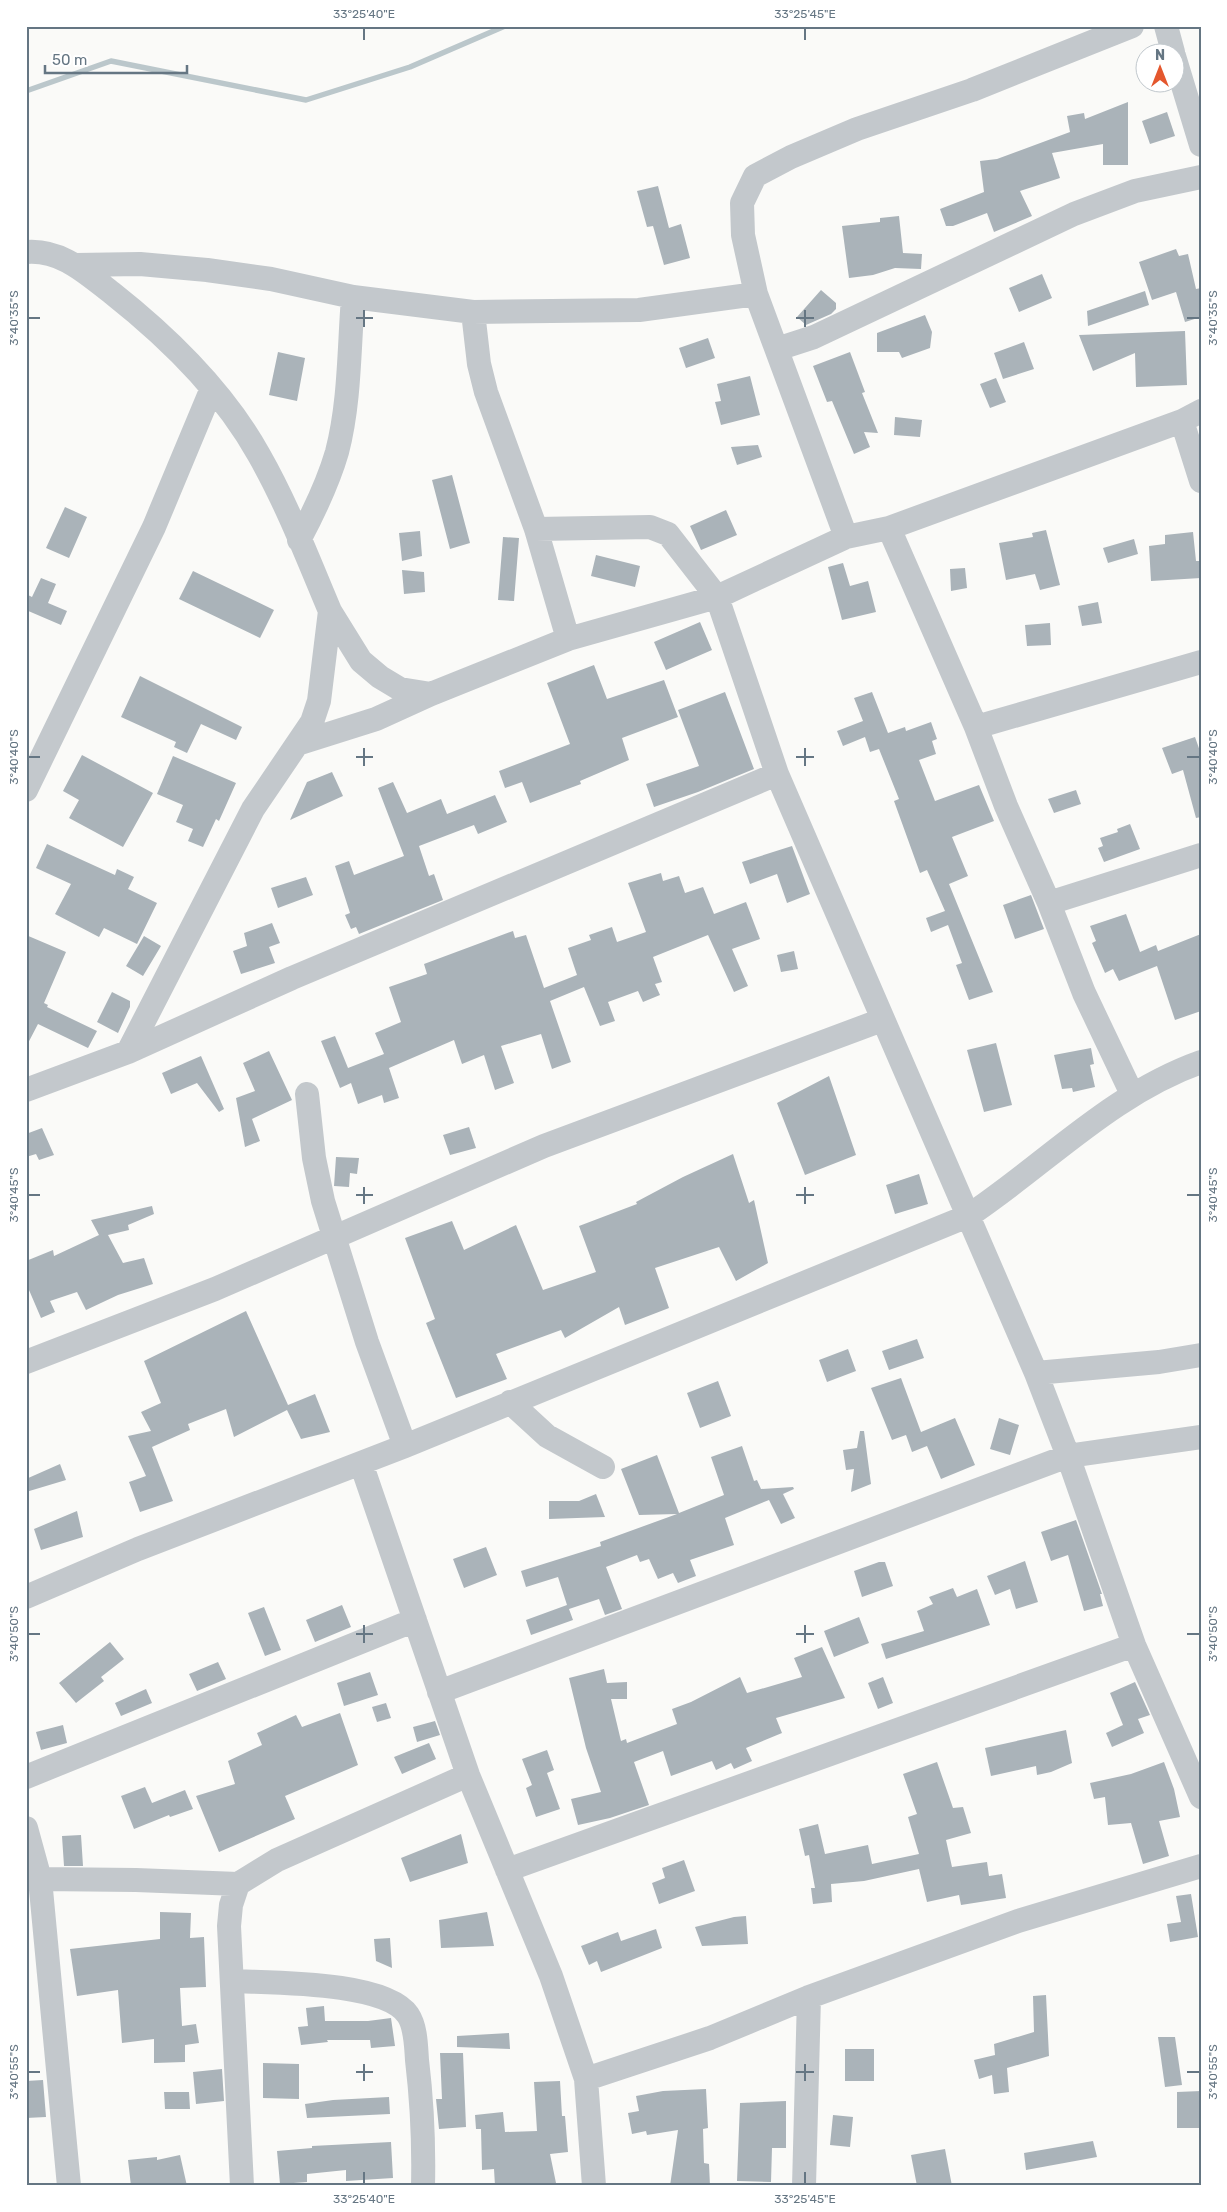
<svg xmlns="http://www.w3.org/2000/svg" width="1227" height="2212" font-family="Rubik,sans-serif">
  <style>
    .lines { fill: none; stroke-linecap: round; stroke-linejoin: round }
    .stream { stroke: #bbc7cb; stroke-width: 5.5 }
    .building { fill: #aab3b9 }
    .minor { stroke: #c3c8cc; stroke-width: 24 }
    .ticks { fill: none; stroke: #657683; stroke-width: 2 }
    .neatline { fill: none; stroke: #657683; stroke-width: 2 }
    .ticks-label { font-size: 12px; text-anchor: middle; fill: #657683 }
  </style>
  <rect width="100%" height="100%" fill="#fafaf8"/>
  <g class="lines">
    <path class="stream" d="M 26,91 L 111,61 L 306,100 L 410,67 L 505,26"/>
  </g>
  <path class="building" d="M 1128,102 L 1128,165 L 1103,165 L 1103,144 L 1052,153 L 1060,178 L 1020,191 L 1032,216 L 994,232 L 987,213 L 953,226 L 946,226 L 940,209 L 984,192 L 980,161 L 997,159 L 1070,132 L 1067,116 L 1084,113 L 1085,119 Z
    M 1167,112 L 1175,136 L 1150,144 L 1142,121 Z
    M 658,186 L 669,228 L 681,224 L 690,258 L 664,265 L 653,226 L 647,227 L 637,191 Z
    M 899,216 L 903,253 L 922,254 L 921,269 L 895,268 L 873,275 L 849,278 L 842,226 L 880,222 L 880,218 Z
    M 1176,249 L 1179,256 L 1188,254 L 1196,289 L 1201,288 L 1201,317 L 1185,322 L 1176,292 L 1152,300 L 1139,262 Z
    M 1042,274 L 1052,298 L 1019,312 L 1009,288 Z
    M 821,290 L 836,303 L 836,309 L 831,314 L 806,325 L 797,317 Z
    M 1145,291 L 1149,305 L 1088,326 L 1087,311 Z
    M 925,315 L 932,332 L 930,348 L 902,358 L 899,352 L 877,352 L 877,333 Z
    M 1185,331 L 1187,385 L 1136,387 L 1135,353 L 1093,371 L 1079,335 Z
    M 708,338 L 715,358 L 686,368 L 679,348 Z
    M 1024,342 L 1034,369 L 1003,379 L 994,353 Z
    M 278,352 L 305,358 L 297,401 L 269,395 Z
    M 850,352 L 865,392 L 862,393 L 878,433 L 864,432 L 870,447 L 854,454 L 832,401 L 827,402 L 813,366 Z
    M 750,376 L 760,415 L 721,425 L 715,402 L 721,401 L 717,384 Z
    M 996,378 L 1006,402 L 990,408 L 980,384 Z
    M 895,417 L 922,420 L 920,437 L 894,435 Z
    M 758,445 L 762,457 L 737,465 L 731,447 Z
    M 452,475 L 470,543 L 450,549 L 432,480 Z
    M 65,507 L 87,517 L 69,558 L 46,548 Z
    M 726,510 L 737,535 L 701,550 L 690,526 Z
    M 1046,530 L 1060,585 L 1040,590 L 1035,574 L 1006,580 L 999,543 L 1033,537 L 1032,533 Z
    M 420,531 L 422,556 L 402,561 L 399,533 Z
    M 1193,532 L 1196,561 L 1201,561 L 1201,578 L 1151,581 L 1149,546 L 1165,544 L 1165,535 Z
    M 503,537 L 519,538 L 514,601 L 498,600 Z
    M 1134,539 L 1138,554 L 1108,563 L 1103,548 Z
    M 596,555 L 640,566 L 635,587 L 591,576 Z
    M 843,563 L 850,586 L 868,581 L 876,612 L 842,620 L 828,567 Z
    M 965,568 L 967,588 L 951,591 L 950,569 Z
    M 402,570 L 424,572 L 425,592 L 404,594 Z
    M 193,571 L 274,610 L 260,638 L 179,599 Z
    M 41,578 L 56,584 L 48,603 L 67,611 L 61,625 L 26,610 L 26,594 L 32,597 Z
    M 1098,602 L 1102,623 L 1082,626 L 1078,606 Z
    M 700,622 L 712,650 L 666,670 L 654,642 Z
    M 1050,623 L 1051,645 L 1027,646 L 1025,625 Z
    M 594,665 L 607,699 L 664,680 L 678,717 L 622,738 L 629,760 L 580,781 L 581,784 L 530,803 L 522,782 L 505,788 L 499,771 L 570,744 L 547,683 Z
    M 140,676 L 242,727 L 236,740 L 201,724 L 187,753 L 174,747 L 176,742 L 121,717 Z
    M 725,692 L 754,769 L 698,792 L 654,807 L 646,784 L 699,766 L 678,710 Z
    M 872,692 L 888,733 L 905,727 L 906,731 L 931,722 L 937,739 L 932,741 L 936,754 L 919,760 L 935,801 L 979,785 L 994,821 L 952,837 L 968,876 L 949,884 L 993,992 L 969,1000 L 956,965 L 962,963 L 948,925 L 931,932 L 926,918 L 945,911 L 927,870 L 920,873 L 894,801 L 899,799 L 879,749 L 870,752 L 865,737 L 843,746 L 837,731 L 863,721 L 854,698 Z
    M 1195,737 L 1201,754 L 1201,817 L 1196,818 L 1183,770 L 1172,774 L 1162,748 Z
    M 82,755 L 153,793 L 123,847 L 69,818 L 79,800 L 63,791 Z
    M 173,756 L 236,783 L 219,821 L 216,819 L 203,847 L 188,841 L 193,829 L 176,822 L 183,805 L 157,794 Z
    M 332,772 L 343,796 L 290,820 L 307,782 Z
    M 393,782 L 407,813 L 441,799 L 447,814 L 495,795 L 507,822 L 478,834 L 474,825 L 419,846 L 429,876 L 434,874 L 443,900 L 359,934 L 356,927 L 351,929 L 345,915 L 350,913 L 335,866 L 349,861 L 354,875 L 404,856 L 378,788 Z
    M 1076,790 L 1081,804 L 1054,813 L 1048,799 Z
    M 1130,824 L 1140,849 L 1104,862 L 1098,848 L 1103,846 L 1100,838 L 1118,832 L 1117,829 Z
    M 47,844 L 115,875 L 117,869 L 134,877 L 128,889 L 157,903 L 137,944 L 104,928 L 99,937 L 55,914 L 71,884 L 36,868 Z
    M 792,846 L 810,894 L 787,903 L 777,874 L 750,884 L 742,862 Z
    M 661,873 L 663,881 L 679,876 L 685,893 L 703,887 L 714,914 L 746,902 L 760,939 L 732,949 L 748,986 L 734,992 L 708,935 L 653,957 L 662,982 L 655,984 L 660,995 L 643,1002 L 638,991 L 608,1002 L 615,1021 L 600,1026 L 584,987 L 550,1001 L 571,1062 L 552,1069 L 541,1034 L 501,1046 L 514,1083 L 495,1090 L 484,1055 L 462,1064 L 454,1040 L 389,1068 L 399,1098 L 384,1103 L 382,1095 L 358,1104 L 351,1083 L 340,1088 L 321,1041 L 335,1036 L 348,1068 L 384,1054 L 375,1033 L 401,1022 L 389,987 L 427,974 L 424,964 L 513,931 L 515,938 L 526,935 L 544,988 L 577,975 L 568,948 L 591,940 L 589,935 L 612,927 L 617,942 L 646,932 L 628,883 Z
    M 306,877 L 313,895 L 278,908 L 271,888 Z
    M 1031,895 L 1044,929 L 1015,939 L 1003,905 Z
    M 1126,914 L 1140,952 L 1156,945 L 1158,951 L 1201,934 L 1201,1011 L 1175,1020 L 1157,966 L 1119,981 L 1113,969 L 1105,973 L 1092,943 L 1096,941 L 1090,926 Z
    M 272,923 L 280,943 L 269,947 L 275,963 L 241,974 L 233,951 L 247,946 L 244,933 Z
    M 26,935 L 66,952 L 44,1003 L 48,1005 L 47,1007 L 97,1031 L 88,1048 L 38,1024 L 26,1047 Z
    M 144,936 L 161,946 L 143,976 L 126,966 Z
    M 794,951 L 798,969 L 781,972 L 777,955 Z
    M 112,992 L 130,1001 L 130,1007 L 118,1033 L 97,1022 Z
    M 996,1043 L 1012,1105 L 984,1112 L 967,1050 Z
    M 1091,1048 L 1094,1064 L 1090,1065 L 1095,1087 L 1073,1092 L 1072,1088 L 1062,1089 L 1054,1055 Z
    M 269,1051 L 292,1100 L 252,1119 L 260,1141 L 245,1147 L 236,1098 L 255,1091 L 243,1063 Z
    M 201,1056 L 224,1109 L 219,1112 L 197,1083 L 171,1094 L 162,1073 Z
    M 829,1076 L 856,1155 L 805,1175 L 777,1103 Z
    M 469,1127 L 476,1148 L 450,1155 L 443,1135 Z
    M 42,1128 L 54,1155 L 39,1160 L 36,1154 L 26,1157 L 26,1134 Z
    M 733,1154 L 749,1203 L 754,1200 L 768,1263 L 736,1281 L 719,1247 L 655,1268 L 669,1308 L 625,1325 L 619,1307 L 565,1338 L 561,1330 L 496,1354 L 507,1379 L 456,1398 L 426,1323 L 435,1319 L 405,1238 L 452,1221 L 464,1250 L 516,1225 L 543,1290 L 596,1272 L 579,1226 L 637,1204 L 636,1202 L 683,1177 Z
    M 336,1157 L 359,1158 L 357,1174 L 350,1173 L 349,1187 L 334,1186 Z
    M 919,1174 L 928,1204 L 895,1214 L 886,1185 Z
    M 152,1206 L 154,1214 L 128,1225 L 129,1230 L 108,1235 L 123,1263 L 144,1258 L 153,1284 L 118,1295 L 86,1310 L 77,1292 L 50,1301 L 55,1312 L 41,1318 L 26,1283 L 26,1261 L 53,1250 L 54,1256 L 99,1235 L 91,1220 Z
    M 246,1311 L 288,1405 L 315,1394 L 330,1432 L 301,1439 L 287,1410 L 234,1437 L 226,1409 L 188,1424 L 190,1430 L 152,1447 L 173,1501 L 140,1512 L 129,1482 L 146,1476 L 128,1436 L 151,1431 L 141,1412 L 161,1403 L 144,1361 Z
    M 917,1339 L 924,1358 L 889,1370 L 882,1351 Z
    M 848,1349 L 856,1371 L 827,1382 L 819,1360 Z
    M 901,1378 L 921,1432 L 955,1418 L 975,1465 L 941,1479 L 927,1446 L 912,1452 L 906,1435 L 892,1440 L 871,1388 Z
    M 718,1381 L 731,1416 L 700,1428 L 687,1393 Z
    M 999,1418 L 1019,1425 L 1010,1455 L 990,1449 Z
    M 860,1431 L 864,1431 L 871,1484 L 851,1492 L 854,1469 L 846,1470 L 843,1450 L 857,1448 Z
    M 742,1446 L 754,1481 L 757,1480 L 761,1489 L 793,1487 L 794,1489 L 783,1494 L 795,1518 L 781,1524 L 769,1500 L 725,1518 L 734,1545 L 690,1560 L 696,1576 L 678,1583 L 673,1573 L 658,1579 L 649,1559 L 640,1562 L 637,1555 L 606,1567 L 622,1609 L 605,1615 L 599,1599 L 569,1609 L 573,1620 L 531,1635 L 526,1620 L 567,1605 L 558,1577 L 526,1587 L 521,1571 L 601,1546 L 600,1542 L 677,1514 L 639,1515 L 621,1469 L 657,1455 L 679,1513 L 724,1495 L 711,1457 Z
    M 60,1464 L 66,1480 L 26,1492 L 26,1479 Z
    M 596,1494 L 605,1517 L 549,1519 L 549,1501 L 579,1501 Z
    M 77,1511 L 83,1537 L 41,1550 L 34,1529 Z
    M 1076,1520 L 1102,1594 L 1100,1594 L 1103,1606 L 1084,1611 L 1068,1555 L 1051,1561 L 1041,1532 Z
    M 486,1547 L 497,1575 L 464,1588 L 453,1559 Z
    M 1025,1561 L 1038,1602 L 1016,1609 L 1010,1589 L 995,1595 L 987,1576 Z
    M 879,1562 L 885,1562 L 893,1586 L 862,1597 L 854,1571 Z
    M 953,1588 L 957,1597 L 977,1589 L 990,1625 L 886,1659 L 881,1644 L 924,1631 L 917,1611 L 933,1604 L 929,1597 Z
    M 342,1605 L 351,1627 L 315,1642 L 306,1620 Z
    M 264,1607 L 281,1650 L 265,1656 L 248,1613 Z
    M 859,1617 L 869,1643 L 834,1657 L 824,1631 Z
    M 110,1642 L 124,1659 L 101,1677 L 104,1681 L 76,1703 L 59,1683 Z
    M 822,1647 L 845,1698 L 776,1718 L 782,1733 L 746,1748 L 752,1761 L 734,1769 L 731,1763 L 716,1770 L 712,1761 L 671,1776 L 663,1751 L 634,1762 L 649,1805 L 610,1818 L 578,1825 L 571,1799 L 601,1792 L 586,1748 L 569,1678 L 604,1669 L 607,1683 L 627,1682 L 627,1699 L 611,1699 L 621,1741 L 626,1739 L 627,1743 L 677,1724 L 672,1709 L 691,1702 L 740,1677 L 747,1693 L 802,1677 L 794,1658 Z
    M 218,1662 L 226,1679 L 197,1691 L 189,1674 Z
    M 370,1672 L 378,1695 L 344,1706 L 337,1683 Z
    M 883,1677 L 893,1703 L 878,1709 L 868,1683 Z
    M 1135,1682 L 1150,1715 L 1138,1719 L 1144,1733 L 1112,1747 L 1106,1733 L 1123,1725 L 1110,1693 Z
    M 146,1689 L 152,1703 L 121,1716 L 115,1703 Z
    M 386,1703 L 391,1718 L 377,1722 L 372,1707 Z
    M 340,1713 L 358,1765 L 285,1796 L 295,1819 L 219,1852 L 196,1796 L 235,1784 L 228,1761 L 262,1745 L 257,1733 L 296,1715 L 302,1727 Z
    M 435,1721 L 440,1735 L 417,1742 L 413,1727 Z
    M 63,1725 L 67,1743 L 41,1750 L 36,1732 Z
    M 1066,1730 L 1072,1763 L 1051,1772 L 1037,1775 L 1036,1766 L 991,1776 L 985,1748 Z
    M 429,1743 L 436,1759 L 402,1774 L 394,1757 Z
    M 547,1750 L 554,1770 L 547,1773 L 560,1809 L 536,1817 L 526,1788 L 532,1785 L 522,1759 Z
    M 937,1762 L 953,1808 L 963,1807 L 971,1833 L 946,1840 L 952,1867 L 987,1862 L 989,1876 L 1002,1874 L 1006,1898 L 961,1905 L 959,1895 L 927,1902 L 919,1869 L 864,1881 L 831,1884 L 832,1902 L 813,1904 L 811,1888 L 815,1888 L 809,1855 L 805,1856 L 799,1829 L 818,1824 L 825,1854 L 868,1845 L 872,1864 L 919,1854 L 908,1817 L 917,1814 L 903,1774 Z
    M 1164,1762 L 1174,1789 L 1180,1817 L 1159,1821 L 1169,1856 L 1143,1864 L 1131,1823 L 1108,1825 L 1105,1797 L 1094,1799 L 1090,1783 L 1131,1774 Z
    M 145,1787 L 152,1803 L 185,1790 L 193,1809 L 170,1817 L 169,1815 L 134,1829 L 121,1796 Z
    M 461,1834 L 468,1863 L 410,1882 L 401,1858 Z
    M 81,1835 L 83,1866 L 64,1866 L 62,1836 Z
    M 684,1860 L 695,1891 L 659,1904 L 652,1883 L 665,1878 L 662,1868 Z
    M 1191,1894 L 1198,1937 L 1170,1942 L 1167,1924 L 1181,1922 L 1176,1896 Z
    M 160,1912 L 191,1913 L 190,1938 L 204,1937 L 206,1987 L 180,1988 L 182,2026 L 196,2024 L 199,2043 L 185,2045 L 185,2062 L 154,2063 L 154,2039 L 122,2043 L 118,1990 L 77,1996 L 70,1949 L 160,1939 Z
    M 487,1912 L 494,1946 L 441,1948 L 439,1920 Z
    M 746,1916 L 748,1944 L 702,1946 L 695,1927 L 734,1917 Z
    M 656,1929 L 662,1948 L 601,1972 L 597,1961 L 589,1965 L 581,1946 L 618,1932 L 621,1941 Z
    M 390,1938 L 392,1968 L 376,1961 L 374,1939 Z
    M 1046,1995 L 1049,2056 L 1007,2068 L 1009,2092 L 994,2094 L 992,2075 L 979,2079 L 974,2060 L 995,2055 L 994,2044 L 1034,2032 L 1033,1996 Z
    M 324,2006 L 325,2021 L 368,2021 L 391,2018 L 395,2046 L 371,2048 L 370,2040 L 327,2040 L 328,2042 L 301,2045 L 298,2027 L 308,2026 L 306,2008 Z
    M 509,2033 L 510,2049 L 457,2047 L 457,2036 Z
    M 1158,2037 L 1175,2037 L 1182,2085 L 1165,2087 Z
    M 845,2049 L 874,2049 L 874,2081 L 845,2081 Z
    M 440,2053 L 463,2053 L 466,2127 L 439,2129 L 436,2099 L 442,2099 Z
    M 263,2063 L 299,2064 L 299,2099 L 263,2098 Z
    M 222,2069 L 224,2101 L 196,2104 L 193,2072 Z
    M 43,2080 L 46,2117 L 26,2118 L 26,2081 Z
    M 560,2081 L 562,2116 L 565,2116 L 568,2152 L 550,2154 L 556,2183 L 544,2186 L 495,2186 L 494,2169 L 482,2170 L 481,2129 L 476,2129 L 475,2115 L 503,2112 L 505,2132 L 537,2131 L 534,2082 Z
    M 706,2089 L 708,2128 L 703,2129 L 704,2163 L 709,2164 L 710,2186 L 670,2186 L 678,2130 L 647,2135 L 646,2131 L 632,2134 L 628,2113 L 639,2111 L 636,2096 L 663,2091 Z
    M 1201,2091 L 1201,2128 L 1177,2128 L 1177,2092 Z
    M 164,2092 L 189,2092 L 190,2109 L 165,2109 Z
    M 389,2097 L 390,2114 L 307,2118 L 305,2104 L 333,2100 Z
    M 786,2101 L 786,2148 L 772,2148 L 771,2182 L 737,2181 L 740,2103 Z
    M 833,2115 L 853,2117 L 850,2147 L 830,2145 Z
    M 1093,2141 L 1097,2157 L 1026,2170 L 1024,2153 Z
    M 391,2142 L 393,2178 L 346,2181 L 346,2170 L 307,2174 L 307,2182 L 280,2184 L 277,2151 L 312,2148 L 312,2146 Z
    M 945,2149 L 952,2186 L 917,2186 L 911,2155 Z
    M 180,2155 L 187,2186 L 131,2186 L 128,2160 L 157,2157 L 157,2160 Z"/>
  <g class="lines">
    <path class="minor" d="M 1132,26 L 972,90 L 857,129 L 791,157 L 755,176 L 742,203 L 743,235 L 756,294 L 846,537 L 889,528 L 1182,421 L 1201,411
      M 1166,26 L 1173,52
      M 1174,56 L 1201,145
      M 26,252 C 61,249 86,273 112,293 C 169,338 224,392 259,455 C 287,504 308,559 330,611 L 361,661 L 380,677 L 400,689 L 431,694 L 568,639 L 717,597 L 846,537
      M 76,265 L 140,264 L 207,270 L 271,279 L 353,297 L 473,312 L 639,310 L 756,294
      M 473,312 L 479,364 L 486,392 L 536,529 L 568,639
      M 777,349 L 814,337 L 1074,214 L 1135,191 L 1201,177
      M 1182,421 L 1201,481
      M 889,528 L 976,727 L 1006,806 L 1049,903 L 1084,993 L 1132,1094
      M 536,529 L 650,527 L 668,534 L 717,597 L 777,774
      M 299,540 C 314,512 328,483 337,452 C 350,402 349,348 353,297
      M 976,727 L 1201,662
      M 300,743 L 376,719 L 431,694
      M 26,790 L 154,527 L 212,388
      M 1049,903 L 1201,855
      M 128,1052 L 253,809 L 312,722 L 319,701 L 330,611
      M 26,1090 L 128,1052 L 292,978 L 777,774 L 1036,1373 L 1068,1456 L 1134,1645 L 1201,1797
      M 307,1094 L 314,1158 L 323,1201 L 367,1342 L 405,1446
      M 26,1362 L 215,1289 L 544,1146 L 882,1020
      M 1036,1373 L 1159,1362 L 1201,1355
      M 510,1402 L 547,1436 L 603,1467
      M 361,1463 L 468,1775 L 551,1976 L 586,2079 L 594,2186
      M 26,1597 L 138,1549 L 405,1446 L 968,1216 C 1046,1164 1111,1094 1201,1062
      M 439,1692 L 1068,1456 L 1201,1437
      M 26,1777 L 415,1620
      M 26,1828 L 40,1879 L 69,2186
      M 507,1870 L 1134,1645
      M 40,1879 L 136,1880 L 238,1884
      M 232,1981 C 271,1983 385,1981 408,2015 C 416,2027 416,2046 417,2060 C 422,2102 424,2143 423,2186
      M 586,2079 L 710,2038 L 809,1997 L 1018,1921 L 1201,1866
      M 242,2186 L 229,1926 L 231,1905 L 238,1884 L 277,1860 L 468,1775
      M 804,2186 L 809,1997"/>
  </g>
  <path class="ticks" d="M 364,28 L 364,40M 805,28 L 805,40M 364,310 L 364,327M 805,310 L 805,327M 28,318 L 40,318M 356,318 L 373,318M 796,318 L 814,318M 1187,318 L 1200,318M 364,748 L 364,766M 805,748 L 805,766M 28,757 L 40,757M 356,757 L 373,757M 796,757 L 814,757M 1187,757 L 1200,757M 364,1187 L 364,1204M 805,1187 L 805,1204M 28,1195 L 40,1195M 356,1195 L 373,1195M 796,1195 L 814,1195M 1187,1195 L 1200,1195M 364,1625 L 364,1643M 805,1625 L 805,1643M 28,1634 L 40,1634M 356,1634 L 373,1634M 796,1634 L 814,1634M 1187,1634 L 1200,1634M 364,2064 L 364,2081M 805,2064 L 805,2081M 28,2072 L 40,2072M 356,2072 L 373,2072M 796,2072 L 814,2072M 1187,2072 L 1200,2072M 364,2172 L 364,2184M 805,2172 L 805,2184"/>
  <rect width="1227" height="2212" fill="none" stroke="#ffffff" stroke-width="55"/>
  <g transform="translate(1160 68)"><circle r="24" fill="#ffffff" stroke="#c1c8cd"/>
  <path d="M0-4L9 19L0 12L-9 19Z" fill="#e4572e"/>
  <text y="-8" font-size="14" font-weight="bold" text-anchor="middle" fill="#657683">N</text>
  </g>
  <path d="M45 65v8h142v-8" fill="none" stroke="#657683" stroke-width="2.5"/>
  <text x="52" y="65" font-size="15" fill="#657683" stroke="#ffffff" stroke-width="4" paint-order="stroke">50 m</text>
  <rect x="28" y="28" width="1172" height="2156" class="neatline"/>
  <g class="ticks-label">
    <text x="364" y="18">33°25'40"E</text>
    <text x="805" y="18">33°25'45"E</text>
    <text transform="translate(14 318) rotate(-90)" y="4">3°40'35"S</text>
    <text transform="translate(1213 318) rotate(-90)" y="4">3°40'35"S</text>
    <text transform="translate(14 757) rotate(-90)" y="4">3°40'40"S</text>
    <text transform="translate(1213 757) rotate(-90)" y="4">3°40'40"S</text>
    <text transform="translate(14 1195) rotate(-90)" y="4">3°40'45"S</text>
    <text transform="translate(1213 1195) rotate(-90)" y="4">3°40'45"S</text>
    <text transform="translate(14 1634) rotate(-90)" y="4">3°40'50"S</text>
    <text transform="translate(1213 1634) rotate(-90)" y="4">3°40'50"S</text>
    <text transform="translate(14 2072) rotate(-90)" y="4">3°40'55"S</text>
    <text transform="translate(1213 2072) rotate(-90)" y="4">3°40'55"S</text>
    <text x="364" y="2203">33°25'40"E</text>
    <text x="805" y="2203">33°25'45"E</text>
  </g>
</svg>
